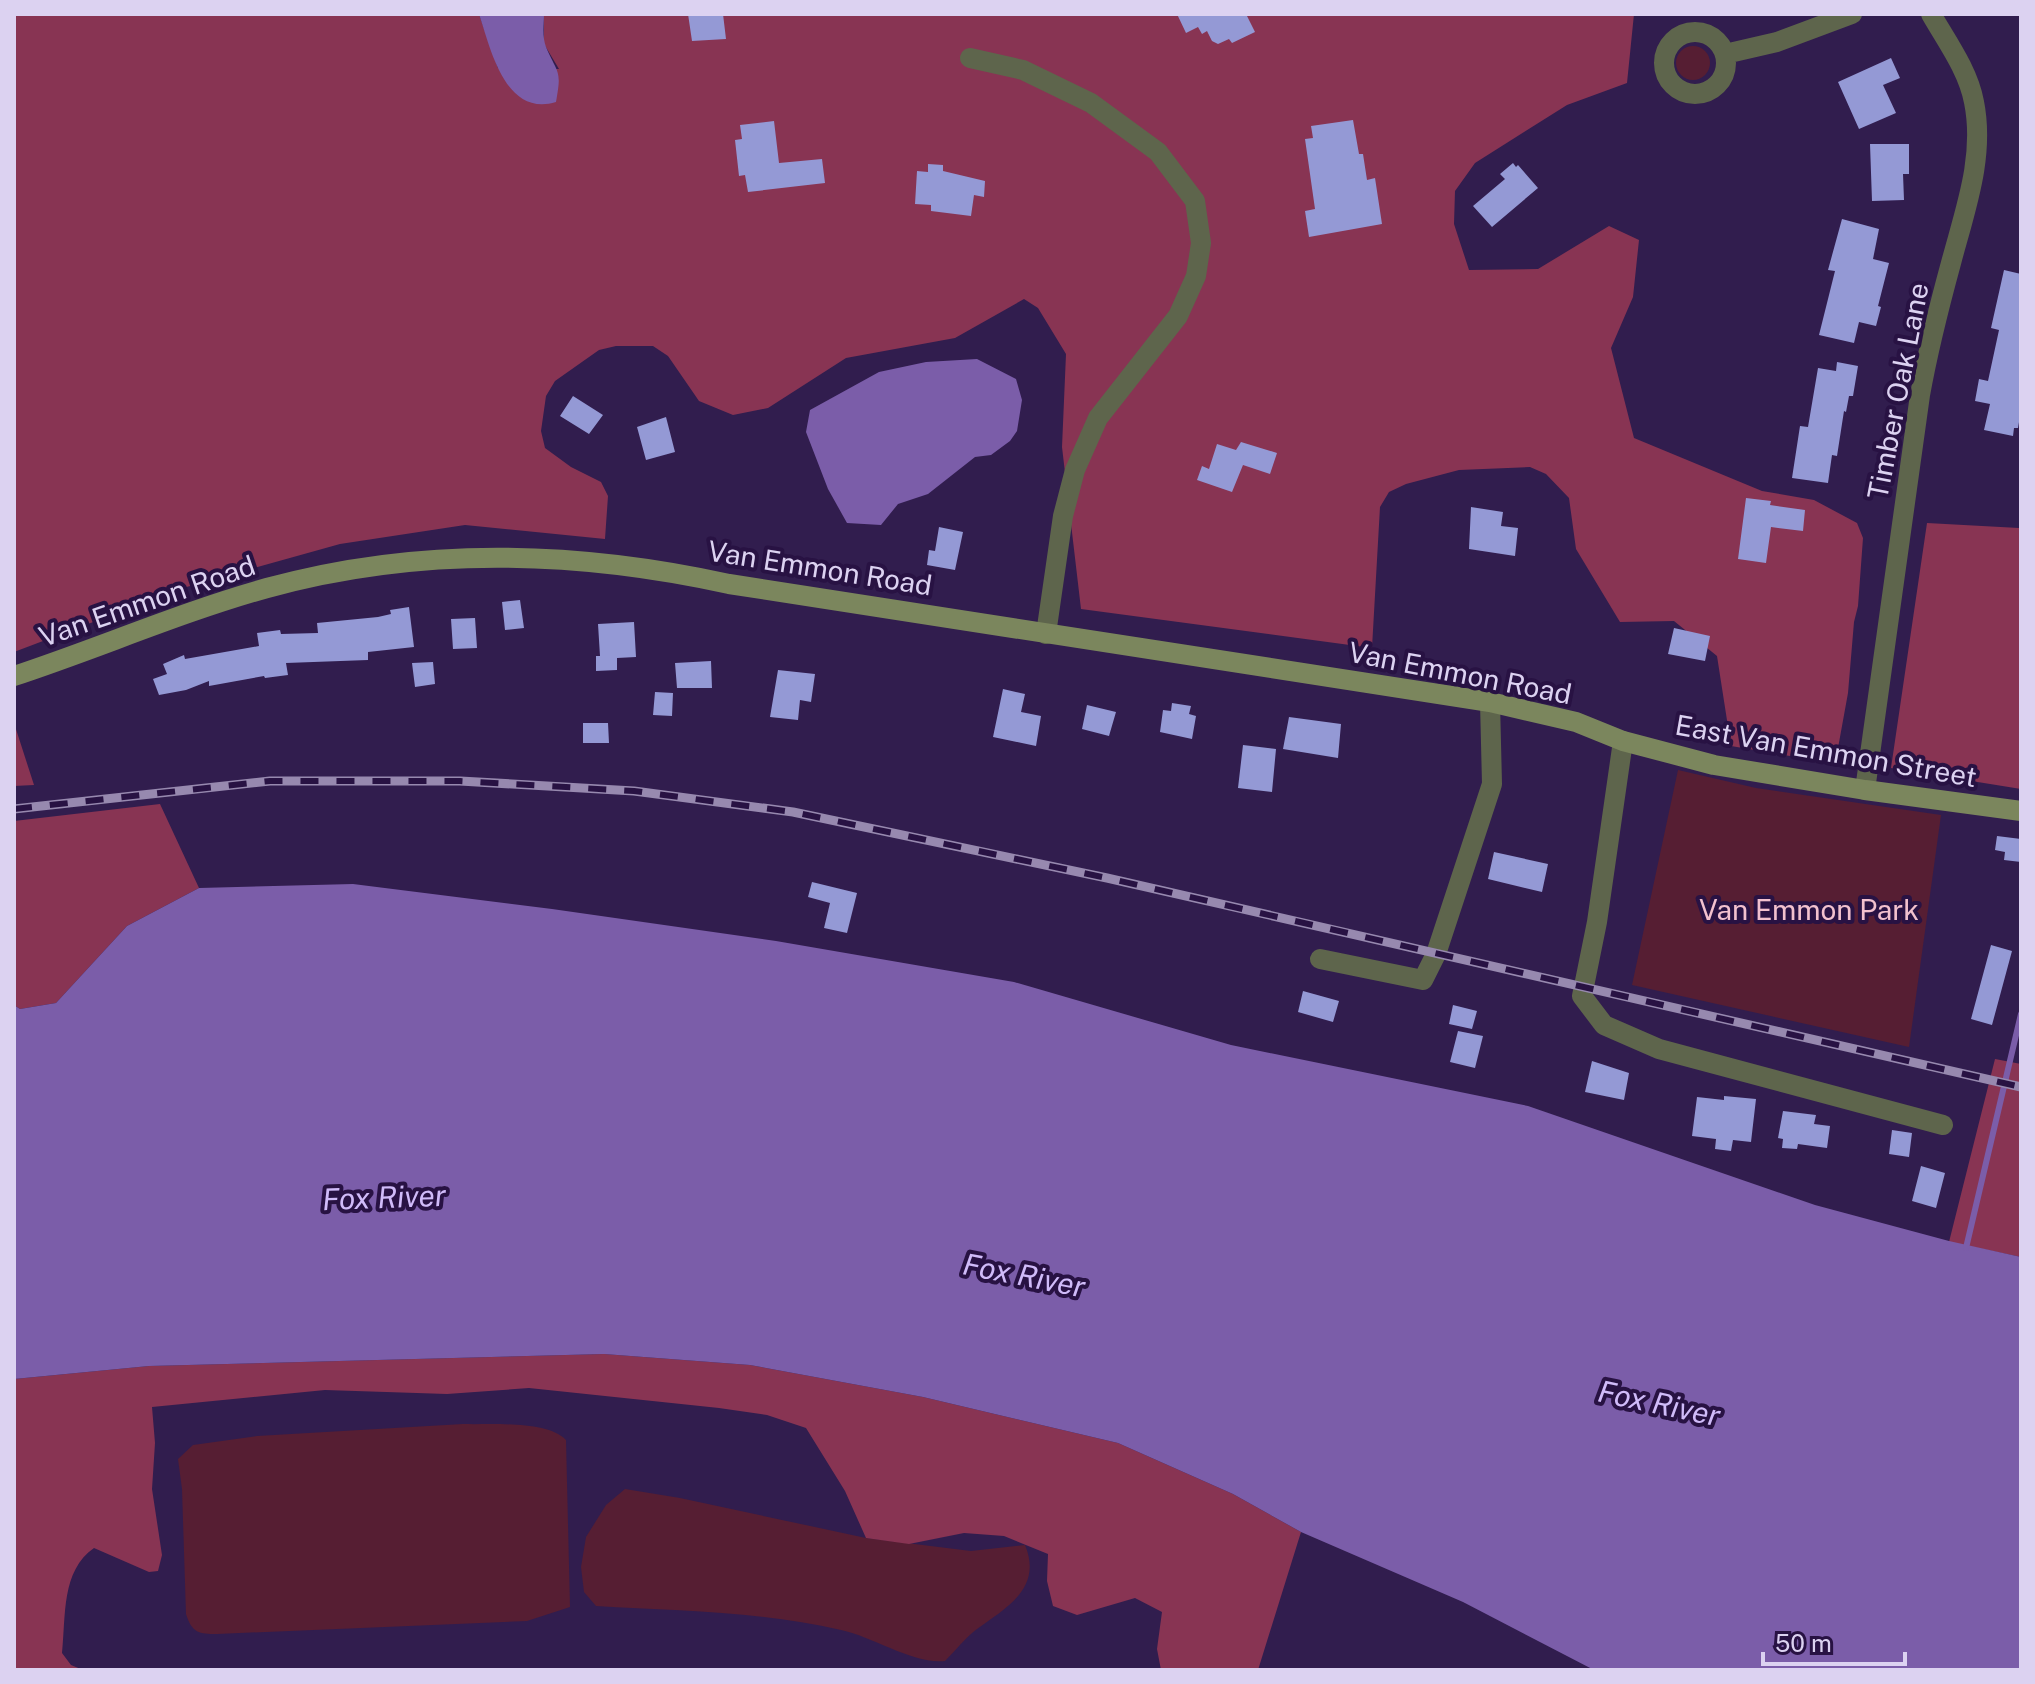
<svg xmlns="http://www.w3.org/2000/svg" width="2035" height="1684" font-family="'Public Sans',sans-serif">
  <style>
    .green { fill: #561e33 }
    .forest { fill: #883453 }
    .water { fill: #7b5da9 }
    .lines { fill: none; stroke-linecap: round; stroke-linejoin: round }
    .stream { stroke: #7b5da9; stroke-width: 6 }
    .building { fill: #9499d5 }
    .street { stroke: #5e654c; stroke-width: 20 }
    .secondary { stroke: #7b865d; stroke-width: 20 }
    .rail-casing { stroke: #9789af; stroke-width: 9 }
    .rail { stroke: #281243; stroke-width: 6; stroke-dasharray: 18; stroke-linecap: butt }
    .labels { text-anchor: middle; stroke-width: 8; stroke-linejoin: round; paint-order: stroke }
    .street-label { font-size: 28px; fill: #dcd2f1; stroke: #281243 }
    .park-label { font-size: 28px; fill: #f2c1ce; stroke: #281243 }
    .water-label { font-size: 30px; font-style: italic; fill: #d0bbf9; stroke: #281243 }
  </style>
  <rect width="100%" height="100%" fill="#311d4e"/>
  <path class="green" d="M1676 63a17 17 0 1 1 34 0a17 17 0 1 1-34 0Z
    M 1678,770 L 1756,788 L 1941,815 L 1909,1047 L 1632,985 Z
    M 463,1424 C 491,1425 547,1420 566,1440 L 570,1607 L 527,1621 L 217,1634 C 199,1634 192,1633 186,1614 L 182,1489 L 178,1459 L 193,1445 L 257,1436 Z
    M 625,1489 L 680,1498 L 866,1538 L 971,1551 L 1025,1545 C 1043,1588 1006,1608 977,1629 C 965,1638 956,1650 945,1661 C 912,1664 874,1637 841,1630 C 760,1611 677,1611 596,1606 L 584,1592 L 581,1567 L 586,1537 L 606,1505 Z"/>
  <path class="forest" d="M 14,14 L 479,14 L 498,68 L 559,69 L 544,44 L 544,14 L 1634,14 L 1627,83 L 1567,105 L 1475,163 L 1455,191 L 1454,224 L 1469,270 L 1538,269 L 1609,226 L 1639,240 L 1633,297 L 1611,348 L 1634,438 L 1762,491 L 1814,500 L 1857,523 L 1863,538 L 1858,606 L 1854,622 L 1848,693 L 1838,748 L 1796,757 L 1731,746 L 1717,656 L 1674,621 L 1620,622 L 1576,549 L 1569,498 L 1546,474 L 1530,467 L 1459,470 L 1406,484 L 1389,492 L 1380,507 L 1372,648 L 1081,609 L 1062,447 L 1066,354 L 1038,308 L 1024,299 L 955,338 L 846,358 L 768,408 L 733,415 L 699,401 L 668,356 L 653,346 L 616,346 L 599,350 L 555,381 L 546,396 L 541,431 L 545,448 L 571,467 L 601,482 L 608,496 L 605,539 L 465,525 L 340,544 L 183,588 L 14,652 Z
    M 1927,523 L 2019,528 L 2021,524 L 2021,789 L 1891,768 Z
    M 14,723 L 34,785 L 14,786 Z
    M 160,804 L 199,888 L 127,926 L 56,1003 L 20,1009 L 14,1005 L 14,821 Z
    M 1995,1059 L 2021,1064 L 2021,1257 L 1949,1242 Z
    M 604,1354 L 750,1365 L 923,1397 L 1118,1443 L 1233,1494 L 1301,1532 L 1258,1670 L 1161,1670 L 1157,1649 L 1162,1612 L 1135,1598 L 1077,1615 L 1053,1606 L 1047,1581 L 1048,1554 L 1004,1536 L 964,1533 L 909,1544 L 866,1538 L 845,1491 L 806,1428 L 767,1415 L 719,1408 L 529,1388 L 447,1394 L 325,1390 L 152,1407 L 155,1443 L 152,1489 L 162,1555 L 158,1571 L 149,1572 L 94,1548 C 61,1571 66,1616 62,1653 L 71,1665 L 83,1670 L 14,1670 L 14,1379 L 149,1366 Z"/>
  <path class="water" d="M 479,14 L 544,14 C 544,24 542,37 546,47 C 558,75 562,69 556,102 C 505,117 491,50 479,14 Z
    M 977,359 L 1016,379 L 1022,400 L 1017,431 L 1010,441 L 991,455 L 975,457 L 928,494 L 898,504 L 881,525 L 847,523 L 828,489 L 806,432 L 810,410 L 879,372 L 926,362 Z
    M 353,884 L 552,909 L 776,941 L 1014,982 L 1231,1045 L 1528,1106 L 1815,1205 L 1949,1241 L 2021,1257 L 2021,1670 L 1594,1670 L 1463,1602 L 1301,1532 L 1233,1494 L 1118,1443 L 923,1397 L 750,1365 L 604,1354 L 149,1366 L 14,1379 L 14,1005 L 20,1009 L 56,1003 L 127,926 L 199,888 Z"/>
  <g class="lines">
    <path class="stream" d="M 1966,1248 L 2021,1014"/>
  </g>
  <path class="building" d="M 688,14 L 723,14 L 726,39 L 692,41 Z
    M 1177,14 L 1246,14 L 1255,32 L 1232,43 L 1229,39 L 1218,44 L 1212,41 L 1207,31 L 1202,34 L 1198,27 L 1186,33 Z
    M 1891,58 L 1900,78 L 1883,85 L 1896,113 L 1859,129 L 1838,82 Z
    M 1353,120 L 1359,154 L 1363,154 L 1367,180 L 1375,178 L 1382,224 L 1309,237 L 1305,211 L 1315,209 L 1305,139 L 1313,138 L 1311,126 Z
    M 774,121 L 779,163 L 822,159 L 825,183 L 748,192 L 745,175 L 739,176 L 735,140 L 742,139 L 740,125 Z
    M 1870,144 L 1909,144 L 1909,174 L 1903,174 L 1904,200 L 1872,201 Z
    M 1513,163 L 1516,167 L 1518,165 L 1538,188 L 1492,227 L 1473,206 L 1505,179 L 1500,174 Z
    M 928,164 L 943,165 L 943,171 L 985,181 L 984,197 L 974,195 L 971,216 L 931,211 L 931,205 L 915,204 L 917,171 L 928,172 Z
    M 1842,219 L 1879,229 L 1873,259 L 1889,263 L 1878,306 L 1881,307 L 1876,326 L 1859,322 L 1854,343 L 1819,335 L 1835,271 L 1828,270 Z
    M 2004,270 L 2021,274 L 2021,410 L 2018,428 L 2014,428 L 2013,436 L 1984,430 L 1990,404 L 1975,401 L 1979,379 L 1988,381 L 1999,330 L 1991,328 Z
    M 1837,362 L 1858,366 L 1853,396 L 1849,396 L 1846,412 L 1844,411 L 1837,456 L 1832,455 L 1828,483 L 1792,478 L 1800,426 L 1808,427 L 1818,368 L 1836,371 Z
    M 573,396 L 603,415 L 589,434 L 560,416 Z
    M 666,417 L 675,452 L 646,460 L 637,427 Z
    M 1241,442 L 1277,453 L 1270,474 L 1243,465 L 1232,492 L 1197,480 L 1202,466 L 1209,469 L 1217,444 L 1236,450 Z
    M 1746,498 L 1771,501 L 1770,505 L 1805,510 L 1803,531 L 1771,527 L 1766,563 L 1738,559 Z
    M 1471,507 L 1503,512 L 1501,526 L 1518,528 L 1515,556 L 1469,549 Z
    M 939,527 L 963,532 L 955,570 L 927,565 L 929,550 L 935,551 Z
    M 520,600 L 524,628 L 505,630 L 502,602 Z
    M 409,607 L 414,647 L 368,652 L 368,660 L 286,663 L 288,675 L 265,678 L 264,676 L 209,686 L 209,681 L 186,690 L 159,695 L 153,679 L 167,674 L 163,664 L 184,655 L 185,659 L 259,646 L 257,633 L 280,630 L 281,634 L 318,633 L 317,623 L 378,617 L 391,614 L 390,610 Z
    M 475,618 L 477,648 L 453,649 L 451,619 Z
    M 634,622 L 636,657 L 617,658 L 617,670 L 596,671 L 596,656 L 600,656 L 598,624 Z
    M 1674,628 L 1710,636 L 1705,661 L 1668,654 Z
    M 711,661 L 712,688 L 677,688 L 675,663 Z
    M 433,662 L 435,684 L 415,687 L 412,663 Z
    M 778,670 L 815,674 L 811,702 L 800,700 L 798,720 L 770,717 Z
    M 1003,689 L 1025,694 L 1021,712 L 1041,716 L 1036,746 L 993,737 Z
    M 655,692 L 673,693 L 672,716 L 653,715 Z
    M 1172,703 L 1191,706 L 1189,714 L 1196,716 L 1192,739 L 1160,732 L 1163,710 L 1171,711 Z
    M 1087,705 L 1116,712 L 1109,736 L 1082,729 Z
    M 1289,717 L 1341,724 L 1338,758 L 1283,749 Z
    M 583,723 L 608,723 L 609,743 L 583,743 Z
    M 1243,745 L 1276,749 L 1272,792 L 1238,788 Z
    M 1997,836 L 2021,839 L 2021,862 L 2004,860 L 2005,852 L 1995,850 Z
    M 1494,852 L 1548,864 L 1542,892 L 1488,879 Z
    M 812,882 L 857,893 L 847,933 L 824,928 L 830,903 L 808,897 Z
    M 1991,945 L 2012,951 L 1992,1025 L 1971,1019 Z
    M 1303,991 L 1339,1001 L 1333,1022 L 1298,1012 Z
    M 1453,1005 L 1477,1011 L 1472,1029 L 1449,1024 Z
    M 1458,1031 L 1483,1036 L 1475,1068 L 1450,1062 Z
    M 1592,1061 L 1629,1073 L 1624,1100 L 1585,1092 Z
    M 1724,1096 L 1756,1099 L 1751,1142 L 1733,1140 L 1731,1151 L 1715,1149 L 1716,1139 L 1692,1136 L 1697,1097 L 1724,1100 Z
    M 1783,1111 L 1816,1115 L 1814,1124 L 1830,1126 L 1827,1148 L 1798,1144 L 1797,1149 L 1782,1148 L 1783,1139 L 1778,1138 Z
    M 1892,1130 L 1912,1133 L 1909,1157 L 1889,1154 Z
    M 1921,1166 L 1945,1173 L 1936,1208 L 1912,1201 Z"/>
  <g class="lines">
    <path class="street" d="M1664 63a31 31 0 1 1 62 0a31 31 0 1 1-62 0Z
      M 1725,54 L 1777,42 L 1852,14
      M 970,58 L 1023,70 L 1091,103 L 1158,152 L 1195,201 L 1201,243 L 1196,276 L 1178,316 L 1098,418 L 1075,470 L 1063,516 L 1046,634
      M 1623,741 L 1597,922 L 1582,996 L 1604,1025 L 1659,1049 L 1943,1125
      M 1865,790 L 1920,395 C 1928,350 1939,307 1951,263 C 1965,210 1985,157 1974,102 C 1968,70 1947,42 1931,14
      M 1320,959 L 1423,980 L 1436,954 L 1492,784 L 1490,702"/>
    <path class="secondary" d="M 14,676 C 99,648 181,612 267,588 C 420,546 574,550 729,584 L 1490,702 L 1576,722 L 1623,741 L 1714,765 L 1865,790 L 2021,811"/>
    <defs>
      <path id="rail" d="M 14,809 L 270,781 L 460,781 L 634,791 L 793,812 L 1107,878 L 2021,1087"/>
    </defs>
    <use href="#rail" class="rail-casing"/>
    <use href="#rail" class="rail"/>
  </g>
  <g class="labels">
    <g class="street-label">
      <text transform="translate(1898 391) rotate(-79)" y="10">Timber Oak Lane</text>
      <text transform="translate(820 568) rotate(9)" y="10">Van Emmon Road</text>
      <text transform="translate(147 601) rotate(-19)" y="10">Van Emmon Road</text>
      <text transform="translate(1460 673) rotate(11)" y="10">Van Emmon Road</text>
      <text transform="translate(1826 751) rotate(10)" y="10">East Van Emmon Street</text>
    </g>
    <g class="park-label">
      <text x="1809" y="920">Van Emmon Park</text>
    </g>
    <g class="water-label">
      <text transform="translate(384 1198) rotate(-2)" y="10">Fox River</text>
      <text transform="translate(1024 1276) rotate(11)" y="10">Fox River</text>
      <text transform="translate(1659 1404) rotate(12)" y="10">Fox River</text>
    </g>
  </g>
  <rect width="2035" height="1684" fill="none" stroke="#dcd2f1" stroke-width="32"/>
  <path d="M1763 1652v12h142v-12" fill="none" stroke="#dcd2f1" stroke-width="4"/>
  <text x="1775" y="1652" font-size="24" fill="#dcd2f1" stroke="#281243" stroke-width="6" paint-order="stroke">50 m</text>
</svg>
